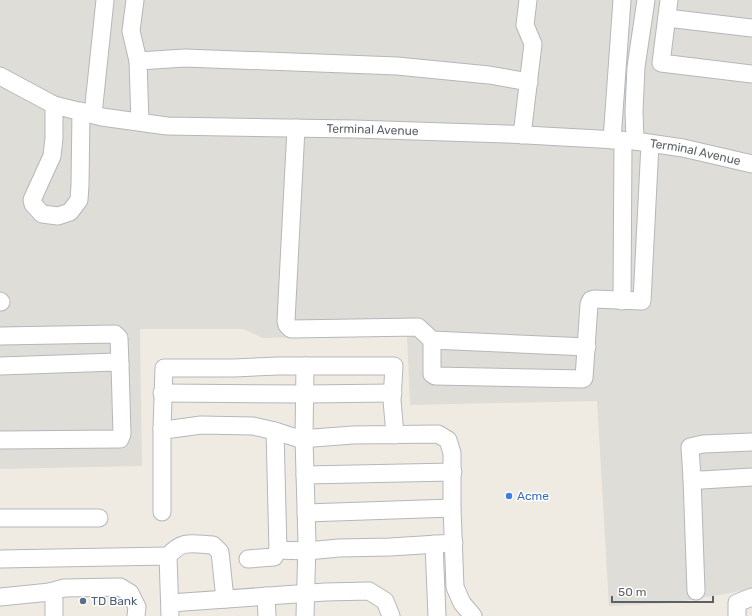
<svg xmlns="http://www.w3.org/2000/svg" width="752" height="616" font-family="Rubik,sans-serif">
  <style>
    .industrial { fill: #dfddd8 }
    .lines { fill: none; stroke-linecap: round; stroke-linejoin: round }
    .minor-casing { stroke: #b4b7bb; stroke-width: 19 }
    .minor { stroke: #fff; stroke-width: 17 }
    .shop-dot { fill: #3f7fe0; stroke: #fff; stroke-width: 1.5 }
    .service-dot { fill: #5c6f8a; stroke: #fff; stroke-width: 1.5 }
    .labels { text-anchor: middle; stroke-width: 3; stroke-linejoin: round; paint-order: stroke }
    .street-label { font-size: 12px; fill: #5b6165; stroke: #fff }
    .shop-label { font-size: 12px; fill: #366cbe; stroke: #fff; text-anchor: start }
    .service-label { font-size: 12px; fill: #4e5e75; stroke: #fff; text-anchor: start }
  </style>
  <rect width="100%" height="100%" fill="#efebe3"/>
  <path class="industrial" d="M 0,0 L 752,0 L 752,589 L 673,603 L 609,606 L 597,401 L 410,405 L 407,336 L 262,338 L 244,329 L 140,329 L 142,466 L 0,469 Z"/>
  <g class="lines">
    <defs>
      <g id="minor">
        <path d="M 135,0 L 131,31 L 138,61 L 140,122"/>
        <path d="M 669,0 L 661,63 L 752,74"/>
        <path d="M 667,18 L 752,28"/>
        <path d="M 138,61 L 185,58 L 397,66 L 489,75 L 529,82"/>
        <path id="s1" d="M 0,76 L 54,105 L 102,117 L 167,126 L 354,129 L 506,134 L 635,141 L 683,148 L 752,164"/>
        <path d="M 54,105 L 54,138 L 52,156 L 32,200 L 33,204 L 42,214 L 58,216 L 70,212 L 79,200 L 80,185 L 81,111"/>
        <path d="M 93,114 L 105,0"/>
        <path d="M 296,128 L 286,321 L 287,325 L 291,329 L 418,327 L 432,340 L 587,347"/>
        <path d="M 522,135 L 533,44 L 525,25 L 528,0"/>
        <path d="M 612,140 L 622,0"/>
        <path d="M 635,141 L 634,111 L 636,67 L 646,0"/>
        <path d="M 0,301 L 1,302"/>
        <path d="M 622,301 L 623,141"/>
        <path d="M 0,336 L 115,334 L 119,338 L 120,365"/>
        <path d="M 432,340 L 432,374 L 435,376 L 583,379 L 584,378 L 589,304 L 591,300 L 594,299 L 642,301 L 650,144"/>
        <path d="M 0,366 L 116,362 L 120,365 L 122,434 L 120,439 L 0,440"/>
        <path d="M 162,393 L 305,394 L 393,393"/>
        <path d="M 275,431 L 278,550 L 307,551 L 339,548 L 390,547 L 454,543"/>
        <path d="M 395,435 L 392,400 L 394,366 L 278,366 L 234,368 L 164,368 L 162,429 L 172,429 L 201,425 L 253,426 L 275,431 L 300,439 L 353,435 L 438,434 L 448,440 L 452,453 L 452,508 L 455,587 L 462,603 L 473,616"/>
        <path d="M 752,442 L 703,444 L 690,447 L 692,478 L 702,480 L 752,477"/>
        <path d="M 305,475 L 453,472"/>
        <path d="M 692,478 L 696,591"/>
        <path d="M 162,512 L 162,429"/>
        <path d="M 306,513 L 452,508"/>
        <path d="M 0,518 L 99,518"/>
        <path d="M 434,544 L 437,616"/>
        <path d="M 168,556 C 183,539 192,544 213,545 L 220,552 L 225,599"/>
        <path d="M 0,559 L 168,556 L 170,616"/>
        <path d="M 248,559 L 274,557 L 278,550"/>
        <path d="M 50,592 L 64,588 L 120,587 L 130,593 L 137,607 L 136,616"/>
        <path d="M 266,596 L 267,616"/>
        <path d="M 0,597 L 50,592 L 54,600 L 54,616"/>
        <path d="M 170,603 L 325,592 L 369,591 L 385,601 L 391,616"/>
        <path d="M 305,616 L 307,543 L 304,438 L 305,366"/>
        <path d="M 737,616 L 737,603 L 752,597"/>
      </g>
    </defs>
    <use href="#minor" class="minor-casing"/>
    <use href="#minor" class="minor"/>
  </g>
  <circle class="shop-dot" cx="509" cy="496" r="4"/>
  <circle class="service-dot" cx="83" cy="601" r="4"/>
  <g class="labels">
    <g class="street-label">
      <text dy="4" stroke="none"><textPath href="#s1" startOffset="382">Terminal Avenue</textPath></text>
      <text dy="4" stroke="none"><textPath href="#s1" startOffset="706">Terminal Avenue</textPath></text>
    </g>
    <g class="shop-label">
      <text x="517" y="500">Acme</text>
    </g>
    <g class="service-label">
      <text x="91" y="605">TD Bank</text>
    </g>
  </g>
  <path d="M612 596v6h101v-6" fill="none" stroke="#5b6165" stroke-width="2"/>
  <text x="618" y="596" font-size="12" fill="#5b6165" stroke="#ffffff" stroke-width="3" paint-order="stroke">50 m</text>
</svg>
